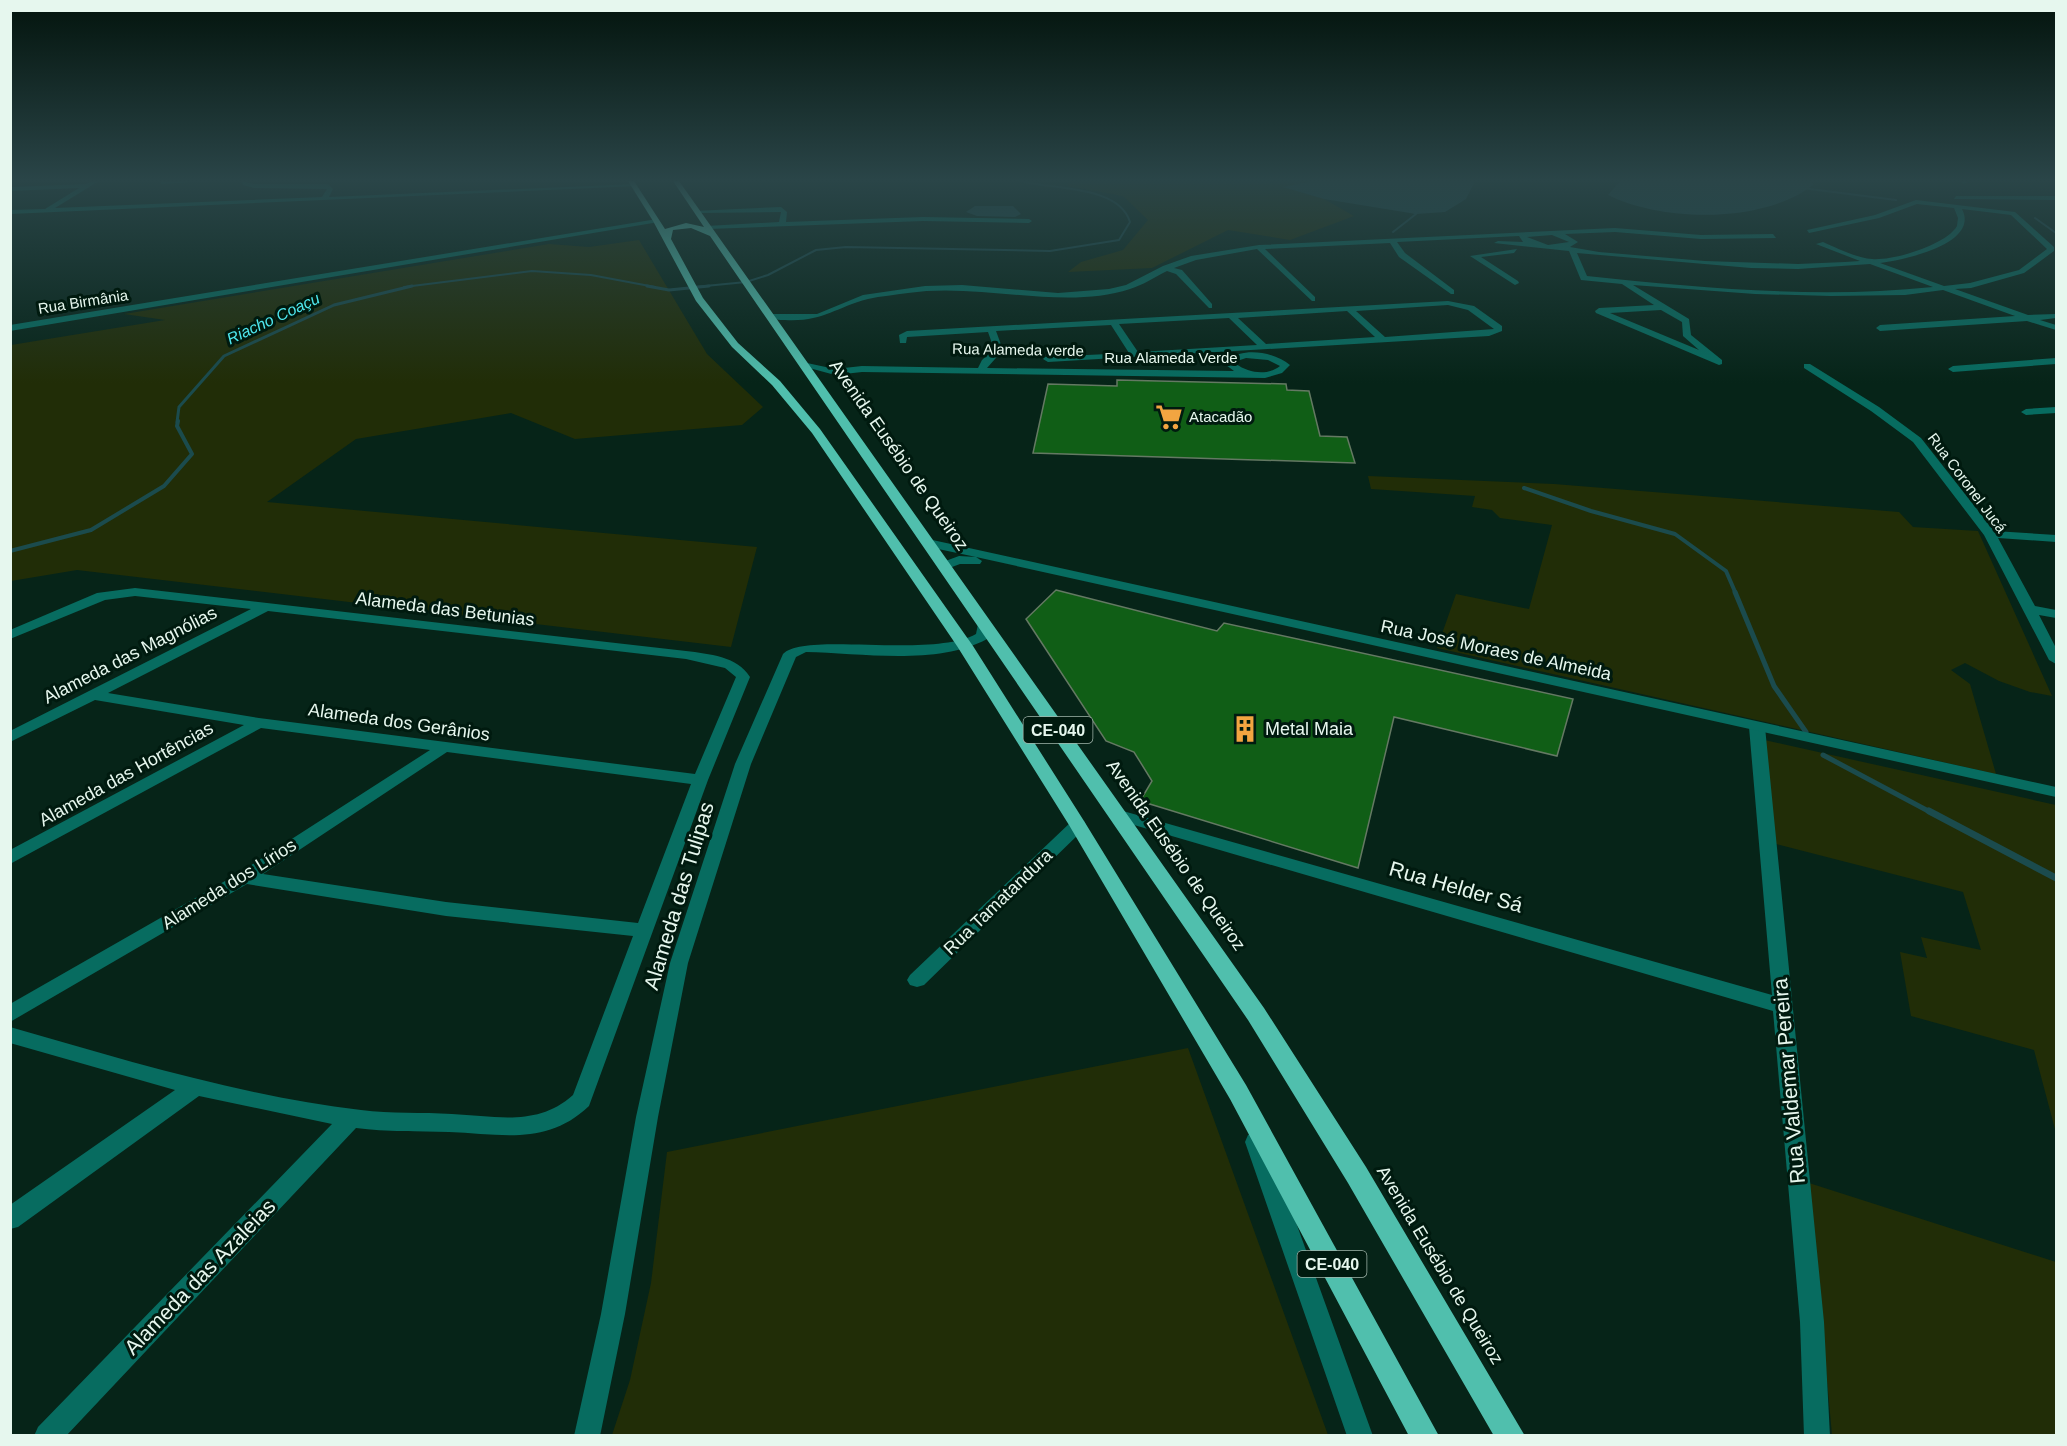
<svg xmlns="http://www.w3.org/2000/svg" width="2067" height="1446" font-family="Helvetica,sans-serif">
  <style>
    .green { fill: #212d07 }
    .water { fill: #1b4b4d }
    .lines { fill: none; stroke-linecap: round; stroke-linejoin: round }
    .stream-far4 { stroke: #1b4b4d; stroke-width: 2 }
    .stream-far3 { stroke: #1b4b4d; stroke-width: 3 }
    .stream-far2 { stroke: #1b4b4d; stroke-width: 4 }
    .stream-far1 { stroke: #1b4b4d; stroke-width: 5 }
    .stream { stroke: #1b4b4d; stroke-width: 7 }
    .building { fill: #105e16; stroke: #647963; stroke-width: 1.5 }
    .minor { fill: #076c60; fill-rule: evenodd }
    .tertiary { fill: #076c60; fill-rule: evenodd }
    .trunk { fill: #50bfad; fill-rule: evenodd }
    .labels { text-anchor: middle; stroke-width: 6; stroke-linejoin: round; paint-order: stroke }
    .far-street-label { font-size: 15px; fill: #e6f7ee; stroke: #001a0f }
    .far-poi-label { font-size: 15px; fill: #e6f7ee; stroke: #001a0f; text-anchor: start }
    .far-water-label { font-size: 16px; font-style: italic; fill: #4ee7ee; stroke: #001a0f }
    .shield { fill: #001a0f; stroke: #a1b5ab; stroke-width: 1.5 }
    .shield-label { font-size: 16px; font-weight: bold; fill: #e6f7ee }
    .street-label { font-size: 18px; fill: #e6f7ee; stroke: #001a0f }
    .poi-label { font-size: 18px; fill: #e6f7ee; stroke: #001a0f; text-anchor: start }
    .near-street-label { font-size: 21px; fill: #e6f7ee; stroke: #001a0f }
  </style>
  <rect width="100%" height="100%" fill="#062418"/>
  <path class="green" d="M 1069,181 L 1313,181 L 1285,187 L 1324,199 L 1354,216 L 1290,240 L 1228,230 L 1152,268 L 1068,272 L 1081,262 L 1123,250 L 1148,220 L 1123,196 L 1068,186 Z
    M 639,240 L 707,354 L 763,407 L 742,425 L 575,439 L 511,413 L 356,439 L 267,502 L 757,547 L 731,647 L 77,570 L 11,581 L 11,345 L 165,320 L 124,314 L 549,244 L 589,247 Z
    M 1368,476 L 1554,484 L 1899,512 L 1913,527 L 1978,531 L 2052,696 L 2030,692 L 1999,681 L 1965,663 L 1951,670 L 1970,684 L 1996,774 L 1437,648 L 1456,594 L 1529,609 L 1552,525 L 1500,518 L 1492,510 L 1472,507 L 1475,496 L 1371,489 Z
    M 1760,739 L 2056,805 L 2056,1133 L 2034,1050 L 1911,1016 L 1900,952 L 1927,958 L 1921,937 L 1981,950 L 1963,892 L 1772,843 Z
    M 1188,1048 L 1328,1435 L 612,1435 L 630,1380 L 651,1283 L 667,1152 Z
    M 1809,1183 L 2056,1262 L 2056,1435 L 1832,1435 Z"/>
  <path class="water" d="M 1313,181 L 1475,181 L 1466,199 L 1445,212 L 1416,214 L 1324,199 L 1283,187 Z
    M 1620,181 L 1812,181 L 1813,185 C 1763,224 1662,222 1608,195 Z
    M 975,206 L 1013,206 L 1021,214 L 1015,217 L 977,216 L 966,212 Z"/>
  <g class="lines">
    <path class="stream-far4" d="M 1802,188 L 1896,200
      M 2035,218 L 2056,233
      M 1393,232 L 1416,214 L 1412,211
      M 404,287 L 532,271 L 591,275 L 655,287
      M 695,287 L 746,282 L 768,275 L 816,250 L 846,247 L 1050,251 L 1119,240 L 1130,222 C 1119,185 1053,190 1021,181"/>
    <path class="stream-far3" d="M 647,286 L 669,290 L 709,286
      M 177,422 L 179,407 L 224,356 L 334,305 L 412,286"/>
    <path class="stream-far2" d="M 1524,488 L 1591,511 L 1675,534 L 1726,571 L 1736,594
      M 10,551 L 91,530 L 164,486 L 192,454 L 177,426 L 178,421"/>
    <path class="stream-far1" d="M 1735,592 L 1774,686 L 1806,732
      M 1823,755 L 1932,813"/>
    <path class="stream" d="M 1929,811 L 2056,878"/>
  </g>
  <path class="building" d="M 1117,380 L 1286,384 L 1287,390 L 1309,391 L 1320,436 L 1347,437 L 1355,463 L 1033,453 L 1048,384 L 1117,386 Z
    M 1056,590 L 1217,631 L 1224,623 L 1573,699 L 1557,756 L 1394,717 L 1358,868 L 1140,801 L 1152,781 L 1134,752 L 1106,741 L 1026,619 Z"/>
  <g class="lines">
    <path class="minor" d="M 92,181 L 99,181 L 55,208 L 322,197 L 327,189 L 254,188 L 243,185 L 241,181 L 254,184 L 328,184 L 333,189 L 329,197 L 635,184 L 638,186 L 10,214 L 10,210 L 45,209 L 79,188 L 10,191 L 10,187 L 86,184 Z
      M 160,181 L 208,181 L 162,184 Z
      M 1959,181 L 1966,181 L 1967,182 L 1964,184 Z
      M 1956,196 L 2056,196 L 2056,200 L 1954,199 Z
      M 1916,200 L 2015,212 L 2054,247 L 2054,251 L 2024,273 L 1971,288 L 1955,289 L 2028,315 L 2056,314 L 2056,318 L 2040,320 L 2056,325 L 2056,330 L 2027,321 L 1880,331 L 1876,328 L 1880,325 L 2015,316 L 1943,290 L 1905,295 L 1831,296 L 1755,294 L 1633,285 L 1689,319 L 1691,335 L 1722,360 L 1722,364 L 1719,365 L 1596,313 L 1595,311 L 1599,308 L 1654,305 L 1622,284 L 1581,280 L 1569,251 L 1494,243 L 1498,241 L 1523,242 L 1519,236 L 1397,242 L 1405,253 L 1454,290 L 1454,294 L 1451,294 L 1399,257 L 1390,243 L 1265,249 L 1315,297 L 1315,301 L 1312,301 L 1257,249 L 1196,260 L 1174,268 L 1182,270 L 1212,304 L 1212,308 L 1209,308 L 1176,274 L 1167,271 C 1155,277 1143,285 1130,289 C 1063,311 979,282 908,293 C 895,295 881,296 868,299 C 834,308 823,322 785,320 C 779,320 773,320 768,317 L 772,314 L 817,314 L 863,295 L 925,286 L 962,285 L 1058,293 L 1109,289 L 1126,285 L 1163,266 L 1191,256 L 1259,245 L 1615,228 L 1701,235 L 1773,234 L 1776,238 L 1701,239 L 1615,232 L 1565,234 L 1578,242 L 1570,247 L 1599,252 L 1705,261 L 1798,264 L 1845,262 L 1860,261 L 1816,244 L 1823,242 C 1837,248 1856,258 1872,259 C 1893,261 1946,245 1957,226 L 1958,218 L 1954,208 L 1917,204 L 1879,218 L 1809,233 L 1807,230 L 1875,215 ZM 1962,209 L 2011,215 L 2047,249 L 2019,270 L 1970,283 L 1944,286 L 1880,263 C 1904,260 1980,244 1962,209 ZM 1552,235 L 1569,242 L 1548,245 L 1527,237 ZM 1577,253 L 1751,268 L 1798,269 L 1870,264 L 1933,287 C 1818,299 1701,288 1587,276 ZM 1661,310 L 1682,322 L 1683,336 L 1699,350 L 1610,313 Z
      M 781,207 L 787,212 L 786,222 L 923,217 L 1029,219 L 1032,221 L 1029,223 L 923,221 L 708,229 L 706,226 L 779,222 L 781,212 L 697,213 L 694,211 Z
      M 1517,249 L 1514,253 L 1481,257 L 1518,281 L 1519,283 L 1515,285 L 1470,256 Z
      M 1448,301 L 1474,306 L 1502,326 L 1502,331 L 1489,336 L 1048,362 L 1043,359 L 1045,357 L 1129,353 L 1111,325 L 996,331 L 1003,350 L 987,368 L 1234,371 L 1226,365 L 1228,359 C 1245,347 1274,352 1290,365 L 1282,373 L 1265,378 L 862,372 L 835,375 L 802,366 L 807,363 L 835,369 L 862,366 L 978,368 L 982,360 L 994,349 L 988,332 L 907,337 L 906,343 L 900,343 L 899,335 L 907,331 ZM 1448,305 L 1468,310 L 1494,329 L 1385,337 L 1356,311 ZM 1347,311 L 1375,337 L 1266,344 L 1238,318 ZM 1229,318 L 1257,345 L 1138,352 L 1119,324 ZM 1246,358 L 1268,360 L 1280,366 C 1267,376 1249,373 1236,364 L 1237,361 Z
      M 2056,358 L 2056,364 L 1953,372 L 1948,369 L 1953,366 Z
      M 1804,364 L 1810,364 L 1879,407 L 1921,438 L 1994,531 L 2056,535 L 2056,542 L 1998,538 L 2035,606 L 2056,610 L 2056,618 L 2039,615 L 2056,648 L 2056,664 L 2049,660 L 1984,535 L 1913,442 L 1871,411 L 1804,368 Z
      M 2056,407 L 2056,413 L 2026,415 L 2021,412 L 2026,409 Z
      M 135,588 L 686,651 C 709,654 737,656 750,677 L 708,780 L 589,1106 C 547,1146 502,1134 449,1132 C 418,1131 387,1132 356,1128 L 66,1436 L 34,1436 L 38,1427 L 332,1124 L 199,1096 L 18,1227 L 10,1229 L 10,1205 L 175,1090 L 10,1043 L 10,1027 C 125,1060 242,1096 361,1110 C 391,1114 422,1112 452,1114 C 497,1116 537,1127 573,1095 L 633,936 L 446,916 L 247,884 L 10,1022 L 10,1004 L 239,873 L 430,750 L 261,728 L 10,864 L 10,850 L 244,725 L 95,700 L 10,742 L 10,731 L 251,609 L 135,596 L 105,600 L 10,639 L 10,630 L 97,593 ZM 268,611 L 686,659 L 725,668 L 736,677 L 695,774 L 259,718 L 108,693 ZM 447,752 L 691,784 L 638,923 L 446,902 L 263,874 Z
      M 985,620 L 992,624 L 987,639 C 938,666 860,653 806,652 L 796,657 L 751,764 L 688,963 L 658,1117 L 625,1314 L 600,1436 L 574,1436 L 601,1314 L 636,1117 L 670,963 L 735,764 L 783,654 C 804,631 930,659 976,634 L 978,624 Z
      M 1757,722 L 1765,727 L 1824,1322 L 1830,1436 L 1804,1436 L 1800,1322 L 1773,1011 L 1110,818 L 1108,814 L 1110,810 L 1116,809 L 1772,995 L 1749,727 Z
      M 1078,819 L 1084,821 L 1086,825 L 1084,829 L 924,985 L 917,987 L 910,985 L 907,980 L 910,975 L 1072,821 Z
      M 1256,1132 L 1264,1135 L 1267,1142 L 1373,1436 L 1347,1436 L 1245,1142 L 1248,1135 Z"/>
    <path class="tertiary" d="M 657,219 L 659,222 L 10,331 L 10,325 Z
      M 928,539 L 2056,787 L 2056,797 L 976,557 L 982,561 L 980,564 L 960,564 L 944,570 L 938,566 L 940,563 L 959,556 L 976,557 L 924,546 L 922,543 Z"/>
    <path class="trunk" d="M 628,181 L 634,181 L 665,229 L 686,223 L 704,227 L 673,181 L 679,181 L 1264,1008 L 1366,1167 L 1525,1436 L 1494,1436 L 1348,1183 L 1248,1020 L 710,236 L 691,228 L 673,230 L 671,239 L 703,298 L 738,343 L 780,381 L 820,429 L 973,646 L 1084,821 L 1246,1085 L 1439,1436 L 1409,1436 L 1230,1099 L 1069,825 L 957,646 L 812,433 L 772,385 L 732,347 L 696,301 L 653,221 Z"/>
  </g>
  <linearGradient id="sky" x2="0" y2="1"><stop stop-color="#03140d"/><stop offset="0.47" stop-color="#2a4548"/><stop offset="1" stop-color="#2a4548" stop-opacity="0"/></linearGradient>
  <rect width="2067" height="383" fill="url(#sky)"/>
  <defs>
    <symbol id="supermarket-bare" viewBox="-9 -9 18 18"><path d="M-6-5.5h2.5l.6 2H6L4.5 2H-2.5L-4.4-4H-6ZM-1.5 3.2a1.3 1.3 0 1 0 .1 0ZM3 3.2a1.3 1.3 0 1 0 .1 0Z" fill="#f2a541" stroke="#001a0f" stroke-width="2.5" paint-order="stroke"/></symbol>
    <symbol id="building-bare" viewBox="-9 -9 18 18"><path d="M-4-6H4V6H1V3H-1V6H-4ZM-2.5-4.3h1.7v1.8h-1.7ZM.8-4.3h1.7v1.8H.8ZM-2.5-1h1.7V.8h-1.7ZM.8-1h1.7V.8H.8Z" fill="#f2a541" stroke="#001a0f" stroke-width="2.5" paint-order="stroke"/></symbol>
  </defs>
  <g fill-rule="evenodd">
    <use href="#supermarket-bare" x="1150" y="398" width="38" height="38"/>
    <use href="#building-bare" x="1226" y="710" width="38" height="38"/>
  </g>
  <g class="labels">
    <g class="far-street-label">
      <text transform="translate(83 302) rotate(-9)" y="5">Rua Birmânia</text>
      <text transform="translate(1018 350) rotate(1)" y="5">Rua Alameda verde</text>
      <text x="1171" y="363">Rua Alameda Verde</text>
      <text transform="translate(1967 483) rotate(53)" y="5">Rua Coronel Jucá</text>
    </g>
    <g class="far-poi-label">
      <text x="1189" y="422">Atacadão</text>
    </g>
    <g class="far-water-label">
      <text transform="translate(273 318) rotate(-25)" y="6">Riacho Coaçu</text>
    </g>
    <g class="shield">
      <rect x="1023.5" y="717" width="69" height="26" rx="4.5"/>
      <rect x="1297.5" y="1251" width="69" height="26" rx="4.5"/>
    </g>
    <g class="shield-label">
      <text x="1058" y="736">CE-040</text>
      <text x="1332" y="1270">CE-040</text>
    </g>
    <g class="street-label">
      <text transform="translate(899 455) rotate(55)" y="6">Avenida Eusébio de Queiroz</text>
      <text transform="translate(445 609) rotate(7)" y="6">Alameda das Betunias</text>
      <text transform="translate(1496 650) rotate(12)" y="6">Rua José Moraes de Almeida</text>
      <text transform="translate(130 655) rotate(-27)" y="6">Alameda das Magnólias</text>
      <text transform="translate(399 722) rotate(8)" y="6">Alameda dos Gerânios</text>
      <text transform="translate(126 774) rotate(-29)" y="6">Alameda das Hortências</text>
      <text transform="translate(1176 855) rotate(55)" y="6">Avenida Eusébio de Queiroz</text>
      <text transform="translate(229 884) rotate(-32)" y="6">Alameda dos Lírios</text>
      <text transform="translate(998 902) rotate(-44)" y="6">Rua Tamatandura</text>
      <text transform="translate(1440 1265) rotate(59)" y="6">Avenida Eusébio de Queiroz</text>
    </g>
    <g class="poi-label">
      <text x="1265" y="735">Metal Maia</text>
    </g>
    <g class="near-street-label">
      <text transform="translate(1456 887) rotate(16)" y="7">Rua Helder Sá</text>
      <text transform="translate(679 896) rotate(-73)" y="7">Alameda das Tulipas</text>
      <text transform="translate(1789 1081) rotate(-95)" y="7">Rua Valdemar Pereira</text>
      <text transform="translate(200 1277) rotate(-46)" y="7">Alameda das Azaleias</text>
    </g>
  </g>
  <rect width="2067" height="1446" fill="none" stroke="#e6f7ee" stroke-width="24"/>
</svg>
